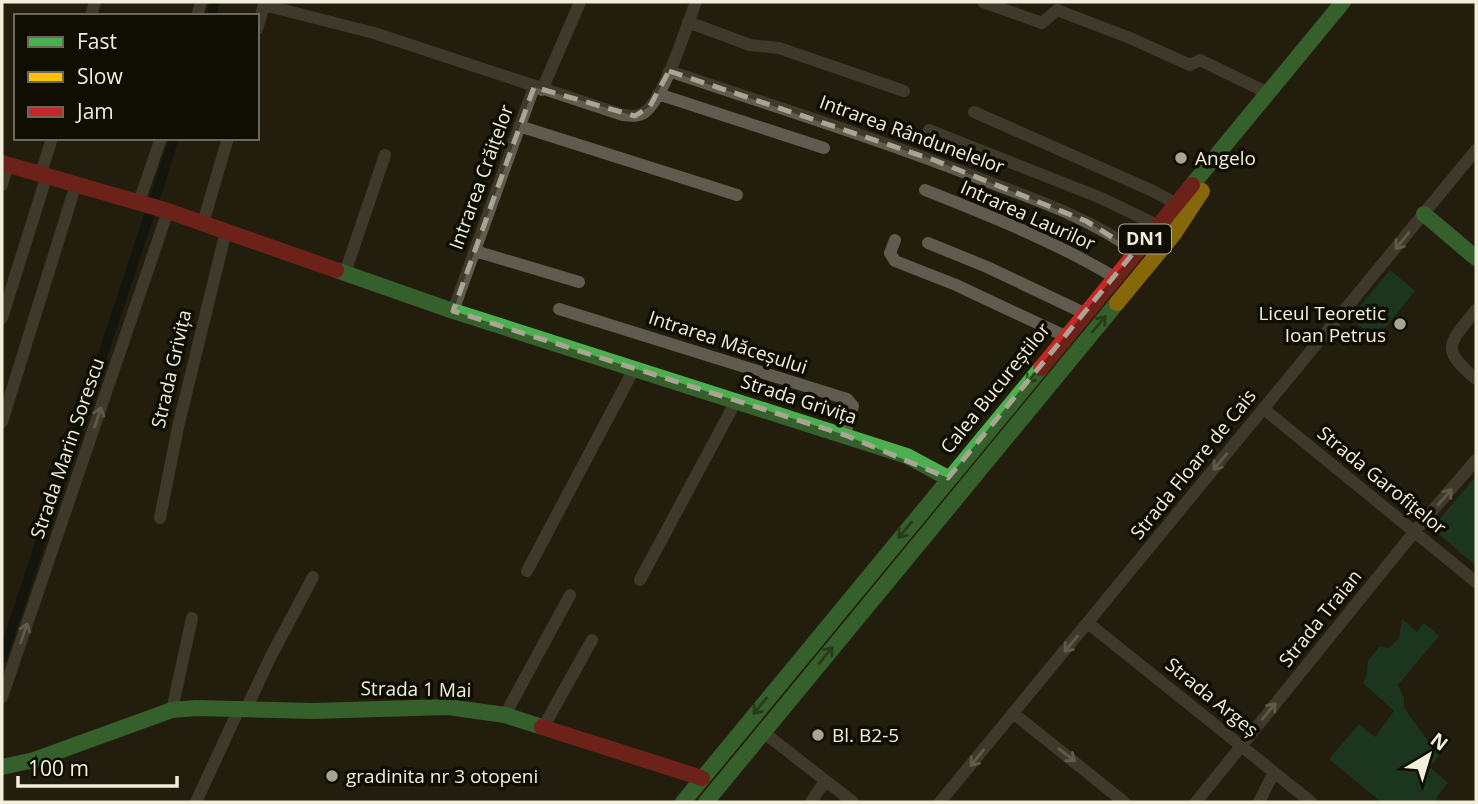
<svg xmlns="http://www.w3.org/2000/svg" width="1478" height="804" font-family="'Open Sans',sans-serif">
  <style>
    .green { fill: #125237 }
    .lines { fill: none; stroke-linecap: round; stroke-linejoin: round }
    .canal { stroke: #030f10; stroke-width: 10 }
    .street { stroke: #615b4f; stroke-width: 12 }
    .fast { stroke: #4caf50; stroke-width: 16 }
    .slow { stroke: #ffc107; stroke-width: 16 }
    .jam { stroke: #c62828; stroke-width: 16 }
    .oneway { stroke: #a9a496 }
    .oneway2 { stroke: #2e5e2a }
    .marked { fill: none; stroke: #a9a593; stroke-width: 5; stroke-dasharray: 14 9; stroke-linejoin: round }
    .poi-dot { fill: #a9a593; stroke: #100e03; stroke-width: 2.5 }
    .labels { text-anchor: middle; stroke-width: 7; stroke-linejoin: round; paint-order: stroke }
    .shield { fill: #100e03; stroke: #aeab9b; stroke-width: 2 }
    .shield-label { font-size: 18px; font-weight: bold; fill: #f1eedc }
    .street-label { font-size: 19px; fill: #f1eedc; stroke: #100e03 }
    .poi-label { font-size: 19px; fill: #f1eedc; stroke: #100e03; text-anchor: start }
  </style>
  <rect width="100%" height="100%" fill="#221e0c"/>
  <path class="green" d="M 1390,270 L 1415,291 L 1376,339 L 1350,318 Z
    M 1476,476 L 1476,566 L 1432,528 Z
    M 1402,619 L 1417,632 L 1424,623 L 1439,636 L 1398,685 L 1404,698 L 1404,708 L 1439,756 L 1430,767 L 1448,783 L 1437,796 L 1436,802 L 1381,802 L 1329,759 L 1359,724 L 1375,737 L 1394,711 L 1363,683 L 1367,674 L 1368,661 L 1379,647 L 1390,648 L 1399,638 Z"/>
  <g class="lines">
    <path class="canal" d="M 211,16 L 215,2
      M 155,198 L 174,138
      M 2,658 L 149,215"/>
    <path class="street" d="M 983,2 L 1042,23 L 1057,10 L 1130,38 L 1190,65 L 1200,60 L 1268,93
      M 264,5 L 374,33 L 623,115 C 631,116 638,117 645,112 C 665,97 686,27 696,2
      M 91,16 L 95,2
      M 197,16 L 201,2
      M 688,22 L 750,45 L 779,48 L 904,91
      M 257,29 L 264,5
      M 669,71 C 773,106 879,139 981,179 C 1034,199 1090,218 1135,251
      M 542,90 L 580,2
      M 658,94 L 824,148
      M 974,112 L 1153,191 L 1175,203
      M 519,126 L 737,195
      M 929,130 L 1101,198 L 1157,225
      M 41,173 L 52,138
      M 2,185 L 8,164
      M 925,190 C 990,216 1054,241 1114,277
      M 139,202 L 161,138
      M 203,223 L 228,138
      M 895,240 L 890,253 L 895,261 L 956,285 L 1065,336
      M 928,243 L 987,267 L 1084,313
      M 475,251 L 579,282
      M 345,273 L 385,155
      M 559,309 L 847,399 L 853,406 L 845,435
      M 1476,310 C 1449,344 1439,348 1476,379
      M 453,311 L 534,87
      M 2,318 L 47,175
      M 1264,409 L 1476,582
      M 2,422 L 76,184
      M 160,518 L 178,427 L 226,231
      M 527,571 L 634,369
      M 640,580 L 736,401
      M 1088,623 L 1311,802
      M 2,697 L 168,211
      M 246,709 L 271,656 L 313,577
      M 172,710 L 192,618
      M 1013,713 L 1124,802
      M 505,715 L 570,595
      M 544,726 L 592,640
      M 763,732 L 853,802
      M 196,802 L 239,709
      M 811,802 L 825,781
      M 940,802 L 1476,150
      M 1196,802 L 1415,531 L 1476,460
      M 1259,802 L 1274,772"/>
    <path class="fast" d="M 1192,185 L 1343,2
      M 1424,214 L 1476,258
      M 336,270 L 453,311 L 907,456 L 948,478
      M 2,767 L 34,760 L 172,710 L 197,708 L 312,711 L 448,707 L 505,715 L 542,727
      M 683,802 L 1041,368
      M 706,802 L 1117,303"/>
    <path class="slow" d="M 1117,303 L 1173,235 L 1202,191"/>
    <path class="jam" d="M 2,163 L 168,211 L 336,270
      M 1041,368 L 1192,185
      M 542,727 L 702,778"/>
  </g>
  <defs><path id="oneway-shaft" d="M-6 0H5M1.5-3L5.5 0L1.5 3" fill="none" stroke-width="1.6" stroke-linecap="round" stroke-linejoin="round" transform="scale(1.75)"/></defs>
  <g class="oneway">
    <use href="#oneway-shaft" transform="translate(1402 241) rotate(129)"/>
    <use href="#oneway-shaft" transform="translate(98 417) rotate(-71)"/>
    <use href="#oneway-shaft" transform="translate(1220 462) rotate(130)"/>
    <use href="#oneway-shaft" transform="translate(1445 497) rotate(-49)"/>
    <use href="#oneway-shaft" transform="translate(24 633) rotate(-71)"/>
    <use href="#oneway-shaft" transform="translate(1071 644) rotate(130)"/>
    <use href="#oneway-shaft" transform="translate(1269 711) rotate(-51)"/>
    <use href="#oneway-shaft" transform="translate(1067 755) rotate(37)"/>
    <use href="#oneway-shaft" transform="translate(977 758) rotate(129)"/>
  </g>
  <g class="oneway2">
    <use href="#oneway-shaft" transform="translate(1099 324) rotate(-50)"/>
    <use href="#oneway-shaft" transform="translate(1033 375) rotate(129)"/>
    <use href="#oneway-shaft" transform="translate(905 530) rotate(130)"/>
    <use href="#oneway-shaft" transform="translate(826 655) rotate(-51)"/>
    <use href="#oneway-shaft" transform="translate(760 706) rotate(129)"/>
  </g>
  <path d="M0 0H1478V804H0ZM 669,71 L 934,160 L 1086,221 L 1135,251 L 948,478 L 845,435 L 453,311 L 534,87 L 635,116 L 650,106 Z" fill="#221e0c" fill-opacity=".55" fill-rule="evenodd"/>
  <path class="marked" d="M 669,71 L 934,160 L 1086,221 L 1135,251 L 948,478 L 845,435 L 453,311 L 534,87 L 635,116 L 650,106 Z"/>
  <g class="poi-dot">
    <circle cx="1181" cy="158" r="7"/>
    <circle cx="1400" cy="324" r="7"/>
    <circle cx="818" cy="735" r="7"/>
    <circle cx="332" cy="776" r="7"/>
  </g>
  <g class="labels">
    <rect class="shield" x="1119" y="224.5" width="52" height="29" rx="5"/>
    <g class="shield-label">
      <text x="1145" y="245">DN1</text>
    </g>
    <g class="street-label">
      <text transform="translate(912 134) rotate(20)" y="7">Intrarea Rândunelelor</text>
      <text transform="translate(481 177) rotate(-70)" y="7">Intrarea Crăițelor</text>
      <text transform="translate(1028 215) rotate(24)" y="7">Intrarea Laurilor</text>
      <text transform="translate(728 342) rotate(18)" y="7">Intrarea Măceșului</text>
      <text transform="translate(171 369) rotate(-77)" y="7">Strada Grivița</text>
      <text transform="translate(995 388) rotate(-51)" y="7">Calea Bucureștilor</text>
      <text transform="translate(799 399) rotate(18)" y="7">Strada Grivița</text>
      <text transform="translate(67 448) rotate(-71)" y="7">Strada Marin Sorescu</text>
      <text transform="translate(1193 464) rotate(-51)" y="7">Strada Floare de Cais</text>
      <text transform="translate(1382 480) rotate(39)" y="7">Strada Garofițelor</text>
      <text transform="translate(1320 618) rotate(-51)" y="7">Strada Traian</text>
      <text transform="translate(416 689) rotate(1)" y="7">Strada 1 Mai</text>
      <text transform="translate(1212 697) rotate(39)" y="7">Strada Argeș</text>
    </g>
    <g class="poi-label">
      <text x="1195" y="165">Angelo</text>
      <text x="1386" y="320" text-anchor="end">Liceul Teoretic<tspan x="1386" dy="22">Ioan Petrus</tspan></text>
      <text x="832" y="742">Bl. B2-5</text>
      <text x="346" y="783">gradinita nr 3 otopeni</text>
    </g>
  </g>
  <rect width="1478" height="804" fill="none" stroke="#f1eedc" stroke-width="7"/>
  <rect x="14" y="14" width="245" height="126" fill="#100e03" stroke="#6a685a" stroke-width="2"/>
  <rect x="28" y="37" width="35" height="10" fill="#4caf50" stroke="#6a685a" stroke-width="2"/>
  <text x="77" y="49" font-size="21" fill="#f1eedc">Fast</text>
  <rect x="28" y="72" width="35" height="10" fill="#ffc107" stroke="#6a685a" stroke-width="2"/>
  <text x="77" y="84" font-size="21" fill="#f1eedc">Slow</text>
  <rect x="28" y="107" width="35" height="10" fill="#c62828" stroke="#6a685a" stroke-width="2"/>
  <text x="77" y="119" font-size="21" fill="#f1eedc">Jam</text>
  <g transform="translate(1429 755) rotate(38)" stroke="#100e03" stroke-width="5" paint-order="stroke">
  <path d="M0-5L12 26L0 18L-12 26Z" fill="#f1eedc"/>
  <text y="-10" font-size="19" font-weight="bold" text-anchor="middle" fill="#f1eedc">N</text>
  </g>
  <path d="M18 776v10h159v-10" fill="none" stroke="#f1eedc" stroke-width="3.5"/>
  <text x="28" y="776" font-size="21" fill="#f1eedc" stroke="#100e03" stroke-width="5" paint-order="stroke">100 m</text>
</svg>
